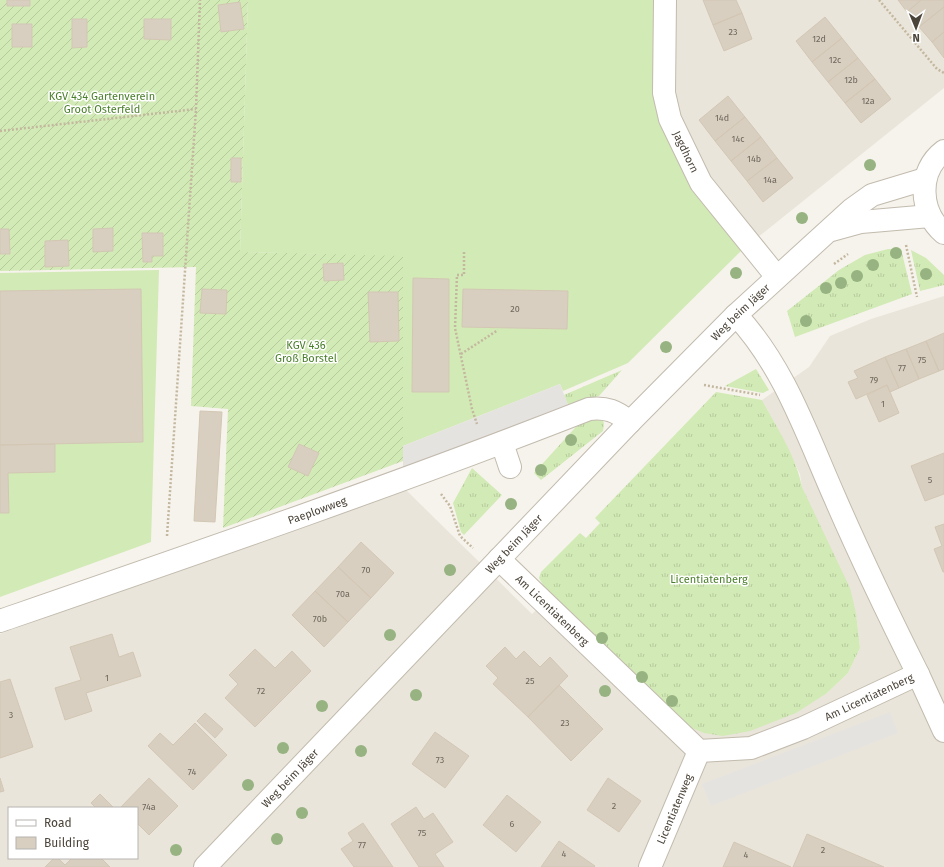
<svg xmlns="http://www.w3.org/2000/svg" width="944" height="867" font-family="'Fira Sans',sans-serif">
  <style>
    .residential { fill: #eae5da; fill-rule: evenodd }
    .grass { fill: url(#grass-tufts) }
    .garden { fill: url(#garden-furrows) }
    .pitch { fill: #d2eab5 }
    .parking { fill: #e5e3e0 }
    .building { fill: #d8cfc1; stroke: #d3c7b4 }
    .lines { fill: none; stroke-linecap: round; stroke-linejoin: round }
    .minor-casing { stroke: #c2bbae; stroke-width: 24 }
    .path { stroke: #c4b79f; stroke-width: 2.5; stroke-dasharray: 2 2; stroke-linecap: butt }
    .minor { stroke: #fff; stroke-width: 22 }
    .tree { fill: #97b381 }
    .labels { text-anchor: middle; stroke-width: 3; stroke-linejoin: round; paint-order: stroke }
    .number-label { font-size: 9px; fill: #6e675b }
    .park-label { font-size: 11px; fill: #4a7f2a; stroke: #fff }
    .street-label { font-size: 11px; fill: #4b4439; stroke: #fff }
  </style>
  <defs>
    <pattern id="grass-tufts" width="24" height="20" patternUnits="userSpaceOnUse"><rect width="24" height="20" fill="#d2eab5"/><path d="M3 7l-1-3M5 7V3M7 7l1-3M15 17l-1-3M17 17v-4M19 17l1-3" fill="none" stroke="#b6ca9c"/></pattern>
    <pattern id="garden-furrows" width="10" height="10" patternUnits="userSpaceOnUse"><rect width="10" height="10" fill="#d2eab5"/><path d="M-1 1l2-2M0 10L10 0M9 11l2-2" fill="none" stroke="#b6ca9c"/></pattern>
  </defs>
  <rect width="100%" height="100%" fill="#f6f3ec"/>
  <path class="residential" d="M 654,0 L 944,0 L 944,88 L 742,250 L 692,190 L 660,122 Z
    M 944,296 L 944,867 L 0,867 L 0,634 L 405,489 L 532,614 L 550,597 L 827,693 L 848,673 L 860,648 L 856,613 L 802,487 L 800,474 L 780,433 L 762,400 L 809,367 L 830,336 L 871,319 ZM 9,808 L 137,808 L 137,858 L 9,858 Z"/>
  <path class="grass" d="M 888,249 L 901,249 L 912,294 L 795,337 L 787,311 L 839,270 L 865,255 Z
    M 911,250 L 926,258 L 944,275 L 944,285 L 920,291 Z
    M 756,369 L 769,390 L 763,393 L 725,386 Z
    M 622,370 L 599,396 L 568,405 L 564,395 Z
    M 716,392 L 762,400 C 777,428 796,456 802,487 L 850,588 L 856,613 L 860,648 L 848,673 L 827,693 L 796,713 L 750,731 L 723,736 L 704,733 L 685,725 L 550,597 L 539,578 L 541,572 L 580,533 L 586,538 L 600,523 L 595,518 Z
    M 584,418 L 603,420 L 604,424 L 603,431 L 541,480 L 534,473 Z
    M 472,468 L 502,495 L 464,535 L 461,532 L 453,503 Z"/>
  <path class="garden" d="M 0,0 L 248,0 L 240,252 L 403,255 L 403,461 L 223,528 L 228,409 L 191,406 L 196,267 L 0,271 Z"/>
  <path class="pitch" d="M 248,0 L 654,0 L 660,122 L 692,190 L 742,250 L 628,363 L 563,391 L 560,384 L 403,446 L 403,256 L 240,252 Z
    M 159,270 L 151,542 L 0,597 L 0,273 Z"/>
  <path class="parking" d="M 560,384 L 568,405 L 403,470 L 403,446 Z
    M 890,712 L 898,733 L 711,806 L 702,784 Z"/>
  <path class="building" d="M 7,0 L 30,0 L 30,6 L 7,6 Z
    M 703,0 L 736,0 L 742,13 L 713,25 Z
    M 898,0 L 921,0 L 907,12 Z
    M 921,0 L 944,0 L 944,7 L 919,27 L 907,12 Z
    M 240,2 L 244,29 L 221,32 L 218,5 Z
    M 944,7 L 944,32 L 932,42 L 919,27 Z
    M 742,13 L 752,39 L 724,51 L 713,25 Z
    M 825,17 L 842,38 L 812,62 L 796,41 Z
    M 72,19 L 87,19 L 87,47 L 72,48 Z
    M 144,19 L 171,19 L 171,40 L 144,39 Z
    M 12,24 L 32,24 L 32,47 L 12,47 Z
    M 944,32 L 944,58 L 932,42 Z
    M 842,38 L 858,58 L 828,82 L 812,62 Z
    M 858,58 L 875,79 L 845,103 L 828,82 Z
    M 875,79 L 891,99 L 861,123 L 845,103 Z
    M 728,96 L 745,117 L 715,141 L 699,120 Z
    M 745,117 L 761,137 L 731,161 L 715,141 Z
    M 761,137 L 777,158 L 747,181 L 731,161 Z
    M 231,158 L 241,158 L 241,182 L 231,182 Z
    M 777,158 L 793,178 L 763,202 L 747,181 Z
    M 113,228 L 113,251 L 93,252 L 93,229 Z
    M 0,229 L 9,229 L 10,254 L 0,254 Z
    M 142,233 L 163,233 L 163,256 L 152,256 L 152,262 L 143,262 Z
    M 68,240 L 69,266 L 45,267 L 45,241 Z
    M 343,263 L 344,280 L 324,281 L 323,264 Z
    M 413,278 L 449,279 L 449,392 L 412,392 Z
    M 141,289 L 143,442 L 0,445 L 0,291 Z
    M 202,289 L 227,290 L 226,314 L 200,313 Z
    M 463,289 L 568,291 L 567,329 L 462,327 Z
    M 368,292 L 398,292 L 399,341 L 370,342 Z
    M 944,333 L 944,369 L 939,371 L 926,341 Z
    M 926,341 L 939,371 L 919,379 L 906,349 Z
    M 906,349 L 919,379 L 899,388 L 885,357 Z
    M 885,357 L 899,388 L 890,392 L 887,385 L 856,399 L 848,382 L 858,378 L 854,371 Z
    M 887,385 L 899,413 L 879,422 L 867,395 Z
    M 200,411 L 222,412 L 215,522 L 194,521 Z
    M 55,444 L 55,472 L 8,473 L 9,513 L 0,513 L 0,445 Z
    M 299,444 L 319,453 L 308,476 L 288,467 Z
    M 944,453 L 944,494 L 925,501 L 911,466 Z
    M 944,524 L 944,572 L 943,572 L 934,549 L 942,546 L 935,527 Z
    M 361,542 L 394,573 L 371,598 L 338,567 Z
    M 338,567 L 371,598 L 348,622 L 315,591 Z
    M 315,591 L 348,622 L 324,647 L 292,615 Z
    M 112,634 L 119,657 L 133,652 L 141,676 L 86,693 L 92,711 L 65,720 L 55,688 L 81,680 L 70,647 Z
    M 505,647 L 516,659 L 524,651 L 540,667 L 550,657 L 568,676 L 528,717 L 493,684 L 498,678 L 486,666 Z
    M 255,649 L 275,668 L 292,651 L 311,671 L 255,727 L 225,698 L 238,684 L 229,675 Z
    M 10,679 L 33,747 L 0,758 L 0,682 Z
    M 559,685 L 603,729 L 571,761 L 528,717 Z
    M 205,713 L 223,729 L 215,738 L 197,721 Z
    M 195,723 L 227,755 L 193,790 L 148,746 L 160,733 L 173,745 Z
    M 435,732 L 469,756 L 445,788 L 412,764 Z
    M 0,778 L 4,791 L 0,792 Z
    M 149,778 L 178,806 L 149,835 L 137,823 L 137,808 L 121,807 Z
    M 608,778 L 641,801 L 619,832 L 587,810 Z
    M 100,794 L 114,808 L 96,808 L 91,803 Z
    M 507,795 L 541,822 L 516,852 L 483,825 Z
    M 416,807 L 424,819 L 433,813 L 453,842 L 435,854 L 444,867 L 419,867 L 391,824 Z
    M 363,823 L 393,867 L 354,867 L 341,849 L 353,841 L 348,833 Z
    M 807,834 L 884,867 L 793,867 Z
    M 559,841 L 595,866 L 594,867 L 541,867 Z
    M 734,842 L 791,867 L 723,867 Z
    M 54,858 L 58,858 L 65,865 L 72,858 L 101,858 L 110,867 L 45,867 Z"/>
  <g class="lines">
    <defs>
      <g id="minor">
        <path id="s1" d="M 665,0 L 664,93 L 670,119 L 701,183 L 777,277"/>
        <path d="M 944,151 C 917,171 919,212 944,233"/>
        <path d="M 832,230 L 861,222 L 930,216"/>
        <path d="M 502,443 L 510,467"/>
        <path id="s2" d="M 499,559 L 699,751 L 751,748 L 803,728 L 918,674 C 889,616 861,558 835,498 C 807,435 784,366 736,315"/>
        <path id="s3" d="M 0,621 C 197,553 395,485 589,409 C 607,407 616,411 630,422"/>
        <path d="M 918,674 L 944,731"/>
        <path id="s4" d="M 205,867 L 630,422 L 736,315 L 851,210 L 872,195 L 925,179"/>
        <path id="s5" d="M 650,867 L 699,751"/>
      </g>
    </defs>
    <use href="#minor" class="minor-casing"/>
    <path class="path" d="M 879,0 L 937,69 L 944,73
      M 0,131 L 196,109
      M 906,245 L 917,297
      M 464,252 L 464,275 L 457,275 L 455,328 L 472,409 L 477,424
      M 834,264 L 848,254
      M 461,354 L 498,330
      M 704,385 L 760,395
      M 441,494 L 450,506 L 460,536 L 473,548
      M 167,536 L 196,109 L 200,0"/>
    <use href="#minor" class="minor"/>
  </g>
  <g class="tree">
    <circle cx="870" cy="165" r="6"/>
    <circle cx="802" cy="218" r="6"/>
    <circle cx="896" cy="253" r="6"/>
    <circle cx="873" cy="265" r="6"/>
    <circle cx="736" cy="273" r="6"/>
    <circle cx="926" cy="274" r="6"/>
    <circle cx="857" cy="276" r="6"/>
    <circle cx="841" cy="283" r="6"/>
    <circle cx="826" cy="288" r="6"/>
    <circle cx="806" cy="321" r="6"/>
    <circle cx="666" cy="347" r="6"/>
    <circle cx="571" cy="440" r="6"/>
    <circle cx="541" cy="470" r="6"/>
    <circle cx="511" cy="504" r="6"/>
    <circle cx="450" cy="570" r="6"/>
    <circle cx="390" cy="635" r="6"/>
    <circle cx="602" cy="638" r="6"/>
    <circle cx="642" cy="677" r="6"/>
    <circle cx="605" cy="691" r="6"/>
    <circle cx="416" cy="695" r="6"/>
    <circle cx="672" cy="701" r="6"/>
    <circle cx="322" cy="706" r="6"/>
    <circle cx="283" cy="748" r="6"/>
    <circle cx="361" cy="751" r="6"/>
    <circle cx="248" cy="785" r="6"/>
    <circle cx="302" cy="813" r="6"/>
    <circle cx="277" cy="839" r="6"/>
    <circle cx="176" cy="850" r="6"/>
  </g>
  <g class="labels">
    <g class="number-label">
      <text x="733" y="35">23</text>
      <text x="819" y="42">12d</text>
      <text x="835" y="63">12c</text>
      <text x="851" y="83">12b</text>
      <text x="868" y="104">12a</text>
      <text x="722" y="121">14d</text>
      <text x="738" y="142">14c</text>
      <text x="754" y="162">14b</text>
      <text x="770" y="183">14a</text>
      <text x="515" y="312">20</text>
      <text x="922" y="363">75</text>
      <text x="902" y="371">77</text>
      <text x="874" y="383">79</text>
      <text x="883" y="407">1</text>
      <text x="930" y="483">5</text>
      <text x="366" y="573">70</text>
      <text x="343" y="597">70a</text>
      <text x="320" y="622">70b</text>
      <text x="107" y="681">1</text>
      <text x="530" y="684">25</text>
      <text x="261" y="694">72</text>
      <text x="11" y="718">3</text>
      <text x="565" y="726">23</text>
      <text x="440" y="763">73</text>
      <text x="192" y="775">74</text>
      <text x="614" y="809">2</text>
      <text x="149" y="810">74a</text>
      <text x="512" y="827">6</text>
      <text x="422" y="836">75</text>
      <text x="362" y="848">77</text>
      <text x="823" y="853">2</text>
      <text x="564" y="857">4</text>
      <text x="746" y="858">4</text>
    </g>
    <g class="park-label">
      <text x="102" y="100">KGV 434 Gartenverein<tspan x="102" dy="13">Groot Osterfeld</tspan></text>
      <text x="306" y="349">KGV 436<tspan x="306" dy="13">Groß Borstel</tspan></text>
      <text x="709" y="583">Licentiatenberg</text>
    </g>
    <g class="street-label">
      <text dy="4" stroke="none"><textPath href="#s1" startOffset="156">Jagdhorn</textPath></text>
      <text dy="4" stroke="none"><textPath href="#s4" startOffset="771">Weg beim Jäger</textPath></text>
      <text dy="4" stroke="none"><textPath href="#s3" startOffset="336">Paeplowweg</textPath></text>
      <text dy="4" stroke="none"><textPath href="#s4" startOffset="447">Weg beim Jäger</textPath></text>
      <text dy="4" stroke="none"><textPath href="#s2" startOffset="74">Am Licentiatenberg</textPath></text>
      <text dy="4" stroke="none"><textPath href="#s2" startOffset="458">Am Licentiatenberg</textPath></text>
      <text dy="4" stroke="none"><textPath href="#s4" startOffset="123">Weg beim Jäger</textPath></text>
      <text dy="4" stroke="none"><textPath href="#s5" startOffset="63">Licentiatenweg</textPath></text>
    </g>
  </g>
  <rect x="8" y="807" width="130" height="52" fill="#ffffff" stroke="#b7b4b0"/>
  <rect x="16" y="820" width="20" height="6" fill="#ffffff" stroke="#b7b4b0"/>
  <text x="44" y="827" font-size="12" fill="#4b4439">Road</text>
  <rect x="16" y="837" width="20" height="12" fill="#d8cfc1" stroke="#b7b4b0"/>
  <text x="44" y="847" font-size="12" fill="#4b4439">Building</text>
  <g transform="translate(916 28) rotate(179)" stroke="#ffffff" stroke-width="3" paint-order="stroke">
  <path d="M0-3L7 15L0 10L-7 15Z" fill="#4b4439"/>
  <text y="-6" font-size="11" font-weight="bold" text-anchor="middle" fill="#4b4439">N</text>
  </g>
</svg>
